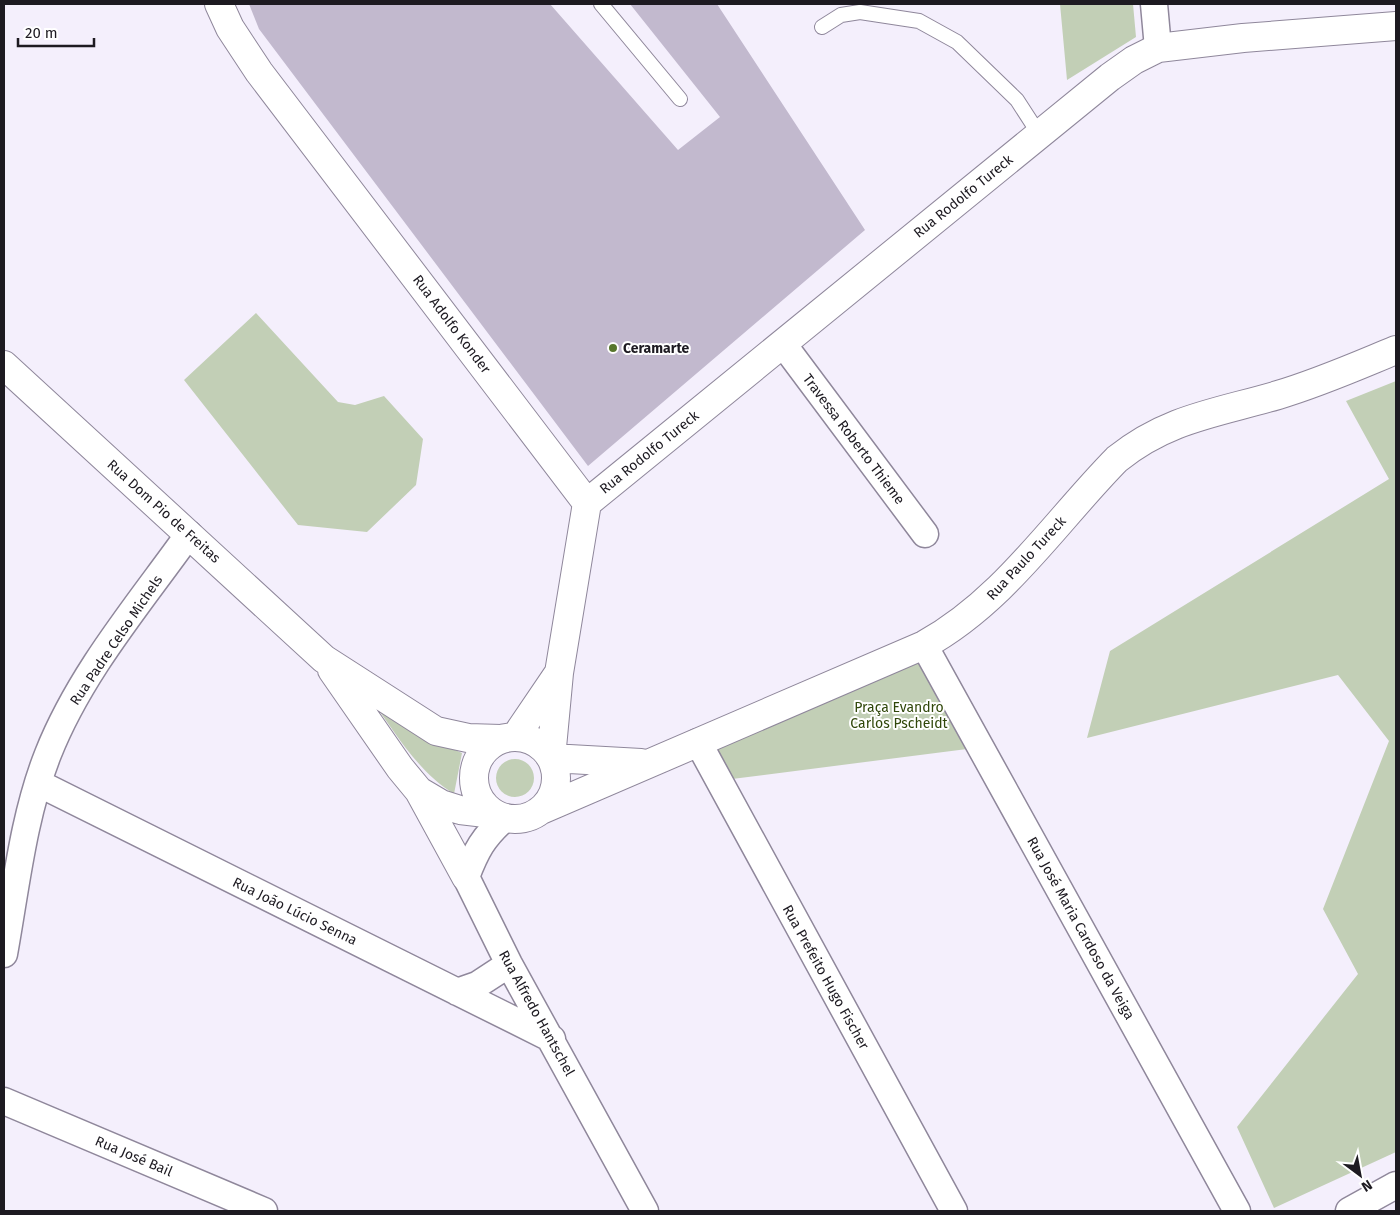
<svg xmlns="http://www.w3.org/2000/svg" width="1400" height="1215" font-family="'Fira Sans',sans-serif">
  <style>
    .green { fill: #c2cfb6 }
    .building { fill: #c2b9ce }
    .lines { fill: none; stroke-linecap: round; stroke-linejoin: round }
    .lane-casing { stroke: #8f879b; stroke-width: 16 }
    .street-casing { stroke: #8f879b; stroke-width: 29 }
    .secondary-casing { stroke: #8f879b; stroke-width: 30 }
    .lane { stroke: #fff; stroke-width: 14 }
    .street { stroke: #fff; stroke-width: 26 }
    .secondary { stroke: #fff; stroke-width: 28 }
    .poi-dot { fill: #57762c; stroke: #fff; stroke-width: 2 }
    .labels { text-anchor: middle; stroke-width: 4; stroke-linejoin: round; paint-order: stroke }
    .street-label { font-size: 14px; fill: #1d1a21; stroke: #fff }
    .poi-label { font-size: 14px; font-weight: bold; fill: #1d1a21; stroke: #fff; text-anchor: start }
    .park-label { font-size: 14px; fill: #30470a; stroke: #fff }
  </style>
  <rect width="100%" height="100%" fill="#f4effc"/>
  <path class="green" d="M 1060,4 L 1133,4 L 1136,37 L 1067,80 Z
    M 256,313 L 338,402 L 355,405 L 384,396 L 423,439 L 416,485 L 367,532 L 298,525 L 184,380 Z
    M 1396,381 L 1396,1152 L 1274,1208 L 1237,1127 L 1358,974 L 1323,909 L 1389,741 L 1338,675 L 1087,738 L 1110,651 L 1389,479 L 1346,401 Z
    M 917,661 L 967,749 L 732,779 L 716,748 Z
    M 370,698 L 427,738 L 462,753 L 454,794 C 417,771 395,732 370,698 Z
    M496 778a19 19 0 1 1 38 0a19 19 0 1 1-38 0Z"/>
  <path class="building" d="M 249,4 L 550,4 L 678,150 L 720,117 L 630,4 L 717,4 L 865,230 L 588,466 L 259,29 Z"/>
  <g class="lines">
    <defs>
      <path id="lane" d="M 601,4 L 680,99
        M 822,27 L 841,15 L 860,12 L 919,21 L 957,42 L 1017,100 L 1039,134"/>
      <path id="street" d="M 1154,4 L 1158,48
        M 783,344 L 925,534
        M 924,645 L 1237,1211
        M 698,742 L 954,1211
        M 38,783 L 552,1039
        M 505,818 C 483,837 476,851 466,877 L 509,964 L 645,1211
        M 4,954 C 16,888 23,817 48,754 C 80,673 139,604 189,534
        M 457,992 L 477,985 L 509,964
        M 4,1101 L 264,1211
        M 1349,1211 L 1396,1185"/>
      <path id="secondary" d="M 219,4 L 230,28 L 259,72 L 587,503 L 559,673 L 551,758 L 641,763
        M 4,365 L 324,659 L 436,731 L 468,738 L 501,739
        M 587,503 L 1110,77 L 1134,60 L 1158,48 L 1243,38 L 1396,26
        M 332,670 L 400,768 L 419,791 L 441,804 L 460,810 L 494,814
        M 516,736 L 558,674
        M474 778a41 41 0 1 1 82 0a41 41 0 1 1-82 0Z
        M 419,791 L 466,877
        M 539,811 L 924,645 C 1004,601 1054,523 1117,459 C 1168,418 1217,413 1278,395 C 1319,383 1357,366 1396,350"/>
    </defs>
    <use href="#lane" class="lane-casing"/>
    <use href="#street" class="street-casing"/>
    <use href="#secondary" class="secondary-casing"/>
    <use href="#lane" class="lane"/>
    <use href="#street" class="street"/>
    <use href="#secondary" class="secondary"/>
  </g>
  <circle class="poi-dot" cx="613" cy="348" r="5"/>
  <g class="labels">
    <g class="street-label">
      <text transform="translate(963 196) rotate(-39)" y="5">Rua Rodolfo Tureck</text>
      <text transform="translate(452 324) rotate(53)" y="5">Rua Adolfo Konder</text>
      <text transform="translate(854 439) rotate(53)" y="5">Travessa Roberto Thieme</text>
      <text transform="translate(649 452) rotate(-39)" y="5">Rua Rodolfo Tureck</text>
      <text transform="translate(164 511) rotate(42)" y="5">Rua Dom Pio de Freitas</text>
      <text transform="translate(1026 558) rotate(-47)" y="5">Rua Paulo Tureck</text>
      <text transform="translate(116 640) rotate(-56)" y="5">Rua Padre Celso Michels</text>
      <text transform="translate(295 911) rotate(26)" y="5">Rua João Lúcio Senna</text>
      <text transform="translate(1081 928) rotate(61)" y="5">Rua José Maria Cardoso da Veiga</text>
      <text transform="translate(826 977) rotate(61)" y="5">Rua Prefeito Hugo Fischer</text>
      <text transform="translate(537 1013) rotate(61)" y="5">Rua Alfredo Hantschel</text>
      <text transform="translate(134 1156) rotate(23)" y="5">Rua José Bail</text>
    </g>
    <g class="poi-label">
      <text x="623" y="353">Ceramarte</text>
    </g>
    <g class="park-label">
      <text x="899" y="712">Praça Evandro<tspan x="899" dy="16">Carlos Pscheidt</tspan></text>
    </g>
  </g>
  <rect width="1400" height="1215" fill="none" stroke="#1d1a21" stroke-width="10"/>
  <g transform="translate(1360 1175) rotate(148)" stroke="#ffffff" stroke-width="4" paint-order="stroke">
  <path d="M0-4L9 19L0 12L-9 19Z" fill="#1d1a21"/>
  <text y="-8" font-size="14" font-weight="bold" text-anchor="middle" fill="#1d1a21">N</text>
  </g>
  <path d="M18 38v8h76v-8" fill="none" stroke="#1d1a21" stroke-width="2.5"/>
  <text x="25" y="38" font-size="15" fill="#1d1a21" stroke="#ffffff" stroke-width="4" paint-order="stroke">20 m</text>
</svg>
